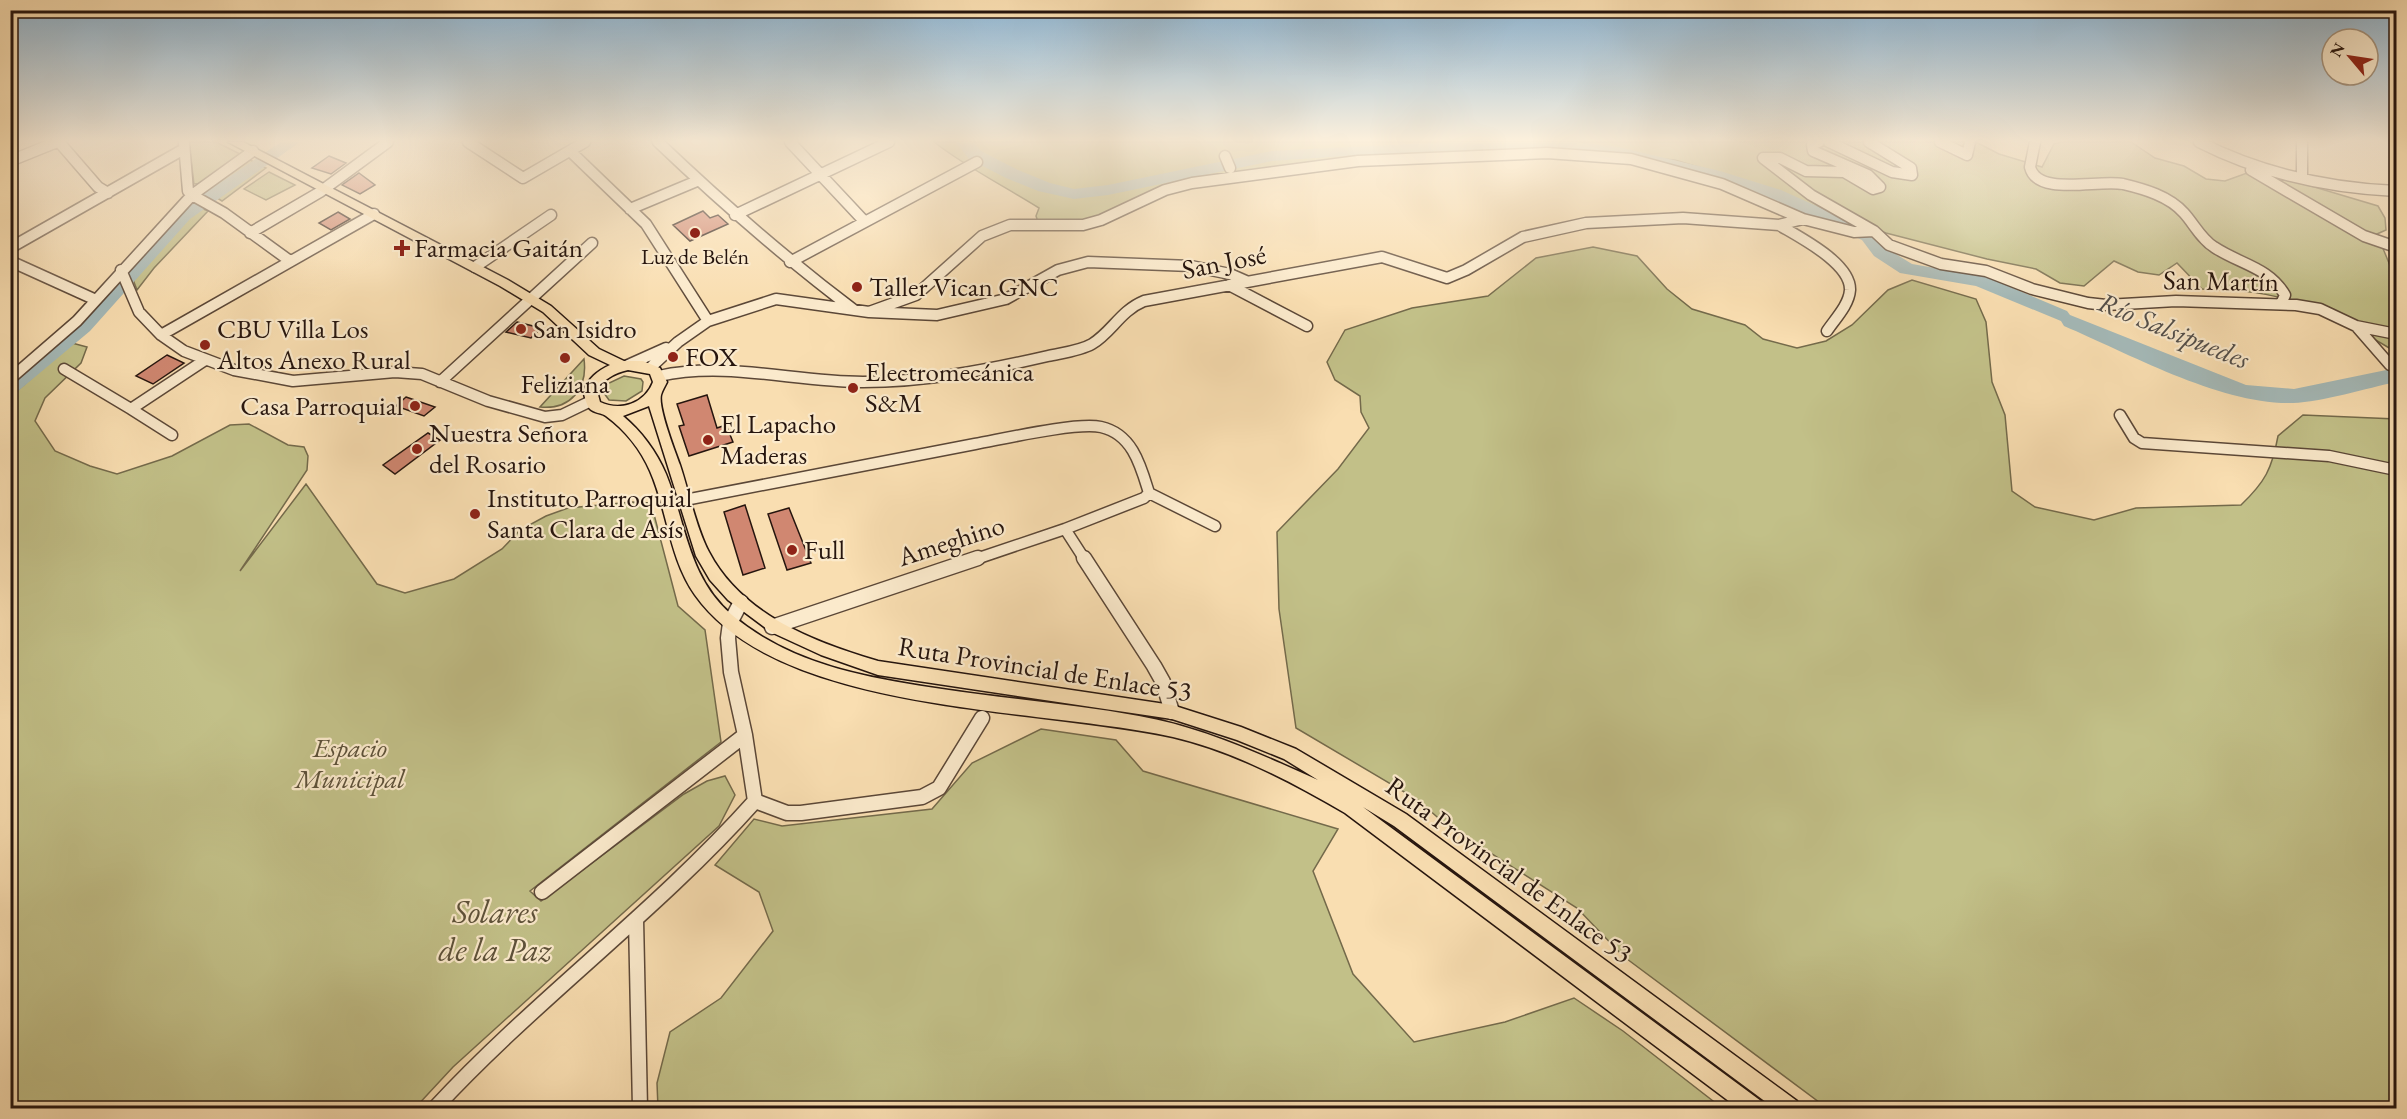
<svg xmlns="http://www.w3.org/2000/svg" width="2407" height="1119" font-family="'EB Garamond',serif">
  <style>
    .green { fill: #c2c088; stroke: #746a4b; stroke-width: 1.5 }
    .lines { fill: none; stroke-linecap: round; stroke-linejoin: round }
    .river { fill: #a4b9b8; fill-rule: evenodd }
    .building { fill: #d08771; stroke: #26150e; stroke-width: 1.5 }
    .minor-far1-casing { stroke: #5b4737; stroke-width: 13 }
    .minor-casing { stroke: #5b4737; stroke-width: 17 }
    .major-casing { stroke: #26150e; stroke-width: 3 }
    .minor-far1 { stroke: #fbeacc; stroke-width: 10 }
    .minor { stroke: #fbeacc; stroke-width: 14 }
    .major { fill: #f9deb1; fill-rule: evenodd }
    .poi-dot { fill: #8f2418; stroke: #fbeacc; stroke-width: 2 }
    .labels { text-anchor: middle; stroke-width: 4.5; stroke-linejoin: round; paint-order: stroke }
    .far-poi-label { font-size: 22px; fill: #26150e; stroke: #fbeacc }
    .poi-label { font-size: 27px; fill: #26150e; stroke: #fbeacc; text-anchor: start }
    .street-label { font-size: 27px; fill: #26150e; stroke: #fbeacc }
    .park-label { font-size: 27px; font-style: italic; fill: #5d5139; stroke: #fbeacc }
    .water-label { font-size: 28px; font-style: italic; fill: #524e4a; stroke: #fbeacc }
    .near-park-label { font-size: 33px; font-style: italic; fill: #5d5139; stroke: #fbeacc }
  </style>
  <rect width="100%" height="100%" fill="#f9deb1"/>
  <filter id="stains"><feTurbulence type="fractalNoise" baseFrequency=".00333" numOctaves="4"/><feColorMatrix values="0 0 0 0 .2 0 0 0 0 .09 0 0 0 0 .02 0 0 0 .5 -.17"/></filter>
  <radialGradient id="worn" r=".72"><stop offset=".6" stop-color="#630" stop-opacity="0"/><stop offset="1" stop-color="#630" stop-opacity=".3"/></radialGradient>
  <path class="green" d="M 189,142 L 216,142 L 240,154 L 206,183 L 194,184 Z
    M 934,142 L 1976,142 L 1999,154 L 2042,167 L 2054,144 L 2061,142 L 2131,142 L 2155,158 L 2184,166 L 2206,179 L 2225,181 L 2247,173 L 2301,183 L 2378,206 L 2385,218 L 2386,230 L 2377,234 L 2396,280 L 2396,352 C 2361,331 2324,310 2285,299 C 2258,291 2230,290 2202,289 L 2177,263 L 2159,275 L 2138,272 L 2114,261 L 2084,286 L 2060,283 L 2036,269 L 1987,259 L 1886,233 L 1758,185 L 1675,160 L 1545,149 L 1198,177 L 1103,216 L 1078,221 L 1038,222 L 1036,216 L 1039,208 C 1004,186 966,167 934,142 Z
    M 250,160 L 266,168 L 222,201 L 206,191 Z
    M 269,172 L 295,185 L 266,200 L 244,189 Z
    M 192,204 L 208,211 L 154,268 L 137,290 L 129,269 Z
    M 1593,247 L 1637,256 L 1667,289 L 1692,309 L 1745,325 L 1763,339 L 1797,348 L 1826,341 L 1852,325 L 1888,290 L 1912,280 L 1976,299 L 1986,322 L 1992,382 L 2005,415 L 2012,491 L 2035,507 L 2094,520 L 2136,508 L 2241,505 C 2265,482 2272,469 2278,436 L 2303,415 L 2396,419 L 2396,1108 L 1827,1108 L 1623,956 L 1577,908 L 1445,824 L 1418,800 L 1296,728 L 1279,609 L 1277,532 L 1338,469 L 1369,428 L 1361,412 L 1360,396 L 1335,380 L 1327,362 L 1345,330 L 1412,308 L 1488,296 L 1536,258 Z
    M 72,343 L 87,347 L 81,363 L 45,398 L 35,421 L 55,451 L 90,466 L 117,474 L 172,456 L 230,425 L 249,424 L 288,445 L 304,447 L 308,456 L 307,470 L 240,571 L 306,484 L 377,584 L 405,593 L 454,579 L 502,549 L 520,530 L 546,516 L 568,508 L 632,502 L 651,503 L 678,606 L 705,630 L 721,742 L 530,891 L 541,901 L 684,794 L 707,781 L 725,776 L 735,795 L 719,826 L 453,1067 L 415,1108 L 11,1108 L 11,396 Z
    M 584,359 C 588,389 570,410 540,407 Z
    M 624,376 L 641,379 L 643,382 L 642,391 L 626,401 L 609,400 L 604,393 L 607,384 Z
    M 1041,729 L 1116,740 L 1143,771 L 1338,829 L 1313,871 L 1353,974 L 1414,1042 L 1505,1022 L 1574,998 L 1623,1031 L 1722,1108 L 658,1108 L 657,1083 L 670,1032 L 721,998 L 773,931 L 759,892 L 715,865 L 754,819 L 782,826 L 932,809 L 972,763 Z"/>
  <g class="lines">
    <path class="river" d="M 281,142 L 300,142 L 190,219 L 90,331 L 17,392 L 10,394 L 10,376 L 76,321 L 178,211 Z
      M 956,142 L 973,142 L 981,151 L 1018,170 L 1050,183 L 1074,189 L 1108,185 L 1272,151 L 1448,142 L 1576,142 L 1618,147 L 1720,171 L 1781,190 L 1874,232 L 1886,248 L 1912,264 L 1987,277 L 2067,311 L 2070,315 L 2246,385 L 2294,389 L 2396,368 L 2396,382 C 2368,388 2321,402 2293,403 C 2221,405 2130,354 2064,326 L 2061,321 L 1976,286 L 1900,273 L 1874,256 L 1862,240 L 1769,198 L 1709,179 L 1618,157 L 1548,149 L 1358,155 L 1272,161 L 1108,195 L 1074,199 L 1038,191 L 1006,178 L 969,159 Z"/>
  </g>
  <path class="building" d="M 329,156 L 346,163 L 331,174 L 312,168 Z
    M 359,173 L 375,185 L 360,194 L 342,185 Z
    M 703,211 L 710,218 L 718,215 L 728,224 L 690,241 L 673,225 Z
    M 338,212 L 350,219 L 331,230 L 319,223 Z
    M 517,322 L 541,328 L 531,338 L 506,332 Z
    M 167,355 L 184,363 L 153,384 L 136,376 Z
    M 707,395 L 717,428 L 726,425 L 733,442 L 689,456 L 679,426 L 684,425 L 677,404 Z
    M 406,397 L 435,407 L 424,416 L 396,406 Z
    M 428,433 L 440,440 L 395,474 L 383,465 Z
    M 745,505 L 765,568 L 743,575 L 724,512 Z
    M 789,508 L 811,563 L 787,570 L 768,514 Z"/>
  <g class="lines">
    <defs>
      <path id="minor-far1" d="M 59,142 L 98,187 L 108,193
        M 468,142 L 523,178 L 585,142
        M 658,142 C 721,202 785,258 854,310
        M 790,142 L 864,221
        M 1819,142 L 1812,145 L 1813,151 L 1868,175 L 1880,187 L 1873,189 L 1844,172 L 1806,171 L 1780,158 L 1763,158 L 1811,195 L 1874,231 L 1889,245 L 1941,264 L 1986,271 L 2032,289 L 2088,303 L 2106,305 L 2176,301 L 2296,305 L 2320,309 L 2356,326 L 2396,334
        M 1829,142 L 1892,172 L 1912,175 L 1911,168 L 1869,142
        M 1940,142 L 1967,155 L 1970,142
        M 2035,142 L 2030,167 C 2037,197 2099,179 2123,184 C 2144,189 2169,196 2184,213 C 2194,224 2201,239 2214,247 C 2239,264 2269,267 2285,295 L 2281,304
        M 2199,142 C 2260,173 2328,188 2396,191
        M 2302,142 L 2302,178
        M 184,143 L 188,191 L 192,195
        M 570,151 L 646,224 L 708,321
        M 1225,156 L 1230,168
        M 10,161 L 57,142
        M 2251,170 L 2364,236 L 2396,247
        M 192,195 L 224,213 L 290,261
        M 630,209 L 697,181
        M 735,215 L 889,142
        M 1779,225 C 1799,237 1851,263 1850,290 C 1849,305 1835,319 1827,331
        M 250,233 L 320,192 L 388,142
        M 10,248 L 184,149
        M 10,261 L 96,300
        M 790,262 L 977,162
        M 475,267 L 551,215
        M 121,270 L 139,312 L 161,335 L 184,351 L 234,370 L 293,381 L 395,372 L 422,374 L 488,401 L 545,417 L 562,415 L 591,401
        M 1229,285 L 1307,326
        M 869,312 L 916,295 L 982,236 L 1010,225 L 1083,225 L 1101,220 L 1165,190 L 1192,183 L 1358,161 L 1547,153 L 1631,159 L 1722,184 L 1803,219 L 1854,232 L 1874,231
        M 2356,326 L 2390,365
        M 161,335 L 374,214
        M 628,365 L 666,348
        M 650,368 L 678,342 L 708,321 L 776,299 L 869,312 L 937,315 L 1006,299 L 1058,270 L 1088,262 L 1191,266 L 1230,274 L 1246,281
        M 64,369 L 131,409
        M 659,376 C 727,361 794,382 863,382 C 925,382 987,370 1048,356 C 1061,353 1080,351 1092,344 C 1112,332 1120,311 1144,301 L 1382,257 L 1447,278 L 1466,270 L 1523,237 L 1586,223 L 1683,218 L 1779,225 L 1803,219
        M 10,379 L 77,321 L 192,195 L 253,151
        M 440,382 L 592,243
        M 2120,415 L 2134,438 L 2142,443 L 2329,456 L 2396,470
        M 172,435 L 131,409 L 205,360
        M 1149,493 L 1215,526
        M 685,500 C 782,481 878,463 975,444 C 1003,439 1076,422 1101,427 C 1133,434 1141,467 1149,493 L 1144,498 L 1065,529 L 973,560
        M 1065,529 L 1085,560"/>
      <path id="minor" d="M 1084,558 L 1154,666 L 1163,682 L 1172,712
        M 772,627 L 978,558
        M 755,801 L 787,813 L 801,813 L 922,797 L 939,788 L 982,718
        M 542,892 L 745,735
        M 636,919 L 640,1108
        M 435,1108 C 536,999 656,912 755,801 L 745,735 L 731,672 L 728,638 L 730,623 L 741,602"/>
      <path id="major" d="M 228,142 L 243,142 L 508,280 L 551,306 L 599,349 L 624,361 L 643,361 L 660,368 L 667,382 C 665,386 662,391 661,395 C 658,408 675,451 680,465 C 689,492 696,528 709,552 C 742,615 814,642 878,661 L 1172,705 L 1241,727 L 1296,749 L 1406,814 L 1797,1101 L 1800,1108 L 1774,1108 L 1394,826 L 1363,807 L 1761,1101 L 1764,1108 L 1738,1108 L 1345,813 C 1292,782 1233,751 1173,737 C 1039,707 780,715 695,595 C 669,558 668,512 650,471 C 641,450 625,430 606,416 C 602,413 594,413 590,409 C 586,405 585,396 583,391 C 589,378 597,371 610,365 L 589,355 L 543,312 L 500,286 ZM 628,370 L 650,374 L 653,382 C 645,403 621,412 600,402 L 597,391 C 603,379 615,373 628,370 ZM 649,406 L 696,556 L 710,580 L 728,600 L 771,632 L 821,655 L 878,675 L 1172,719 L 1237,740 L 1284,759 L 1318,780 C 1260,754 1202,727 1139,716 C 1074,704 1007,699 942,689 C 868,678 791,665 732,615 C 688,578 686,523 666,474 C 656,451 642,432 623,416 Z"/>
    </defs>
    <use href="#minor-far1" class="minor-far1-casing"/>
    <use href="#minor" class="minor-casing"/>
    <use href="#major" class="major-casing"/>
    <use href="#minor-far1" class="minor-far1"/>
    <use href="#minor" class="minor"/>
    <use href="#major" class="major"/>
  </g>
  <linearGradient id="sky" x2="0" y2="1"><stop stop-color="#8db6d5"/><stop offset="0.47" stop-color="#fcf0dc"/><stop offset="1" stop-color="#fcf0dc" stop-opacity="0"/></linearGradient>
  <rect width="2407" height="299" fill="url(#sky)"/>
  <g class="poi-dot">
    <circle cx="695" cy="233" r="6"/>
    <path d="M399 239h6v6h6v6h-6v6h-6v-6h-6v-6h6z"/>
    <circle cx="857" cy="287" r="6"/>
    <circle cx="521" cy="329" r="6"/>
    <circle cx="205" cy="345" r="6"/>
    <circle cx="673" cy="357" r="6"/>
    <circle cx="565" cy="358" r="6"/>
    <circle cx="853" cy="388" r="6"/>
    <circle cx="415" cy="406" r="6"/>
    <circle cx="708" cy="440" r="6"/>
    <circle cx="417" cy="449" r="6"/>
    <circle cx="475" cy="514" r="6"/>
    <circle cx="792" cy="550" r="6"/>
  </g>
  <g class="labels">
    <g class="far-poi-label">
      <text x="695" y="264">Luz de Belén</text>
    </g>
    <g class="poi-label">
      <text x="414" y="257">Farmacia Gaitán</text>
      <text x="869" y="296">Taller Vican GNC</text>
      <text x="217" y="338">CBU Villa Los<tspan x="217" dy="31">Altos Anexo Rural</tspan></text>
      <text x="533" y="338">San Isidro</text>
      <text x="685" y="366">FOX</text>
      <text x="865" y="381">Electromecánica<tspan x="865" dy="31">S&amp;M</tspan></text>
      <text x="565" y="393" text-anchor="middle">Feliziana</text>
      <text x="403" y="415" text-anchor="end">Casa Parroquial</text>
      <text x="720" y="433">El Lapacho<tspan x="720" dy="31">Maderas</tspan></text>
      <text x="429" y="442">Nuestra Señora<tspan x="429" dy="31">del Rosario</tspan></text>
      <text x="487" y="507">Instituto Parroquial<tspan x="487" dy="31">Santa Clara de Asís</tspan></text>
      <text x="804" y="559">Full</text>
    </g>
    <g class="street-label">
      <text transform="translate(1224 262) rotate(-11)" y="9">San José</text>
      <text transform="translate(2221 281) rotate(1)" y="9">San Martín</text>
      <text transform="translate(951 541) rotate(-18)" y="9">Ameghino</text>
      <text transform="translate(1045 669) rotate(9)" y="9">Ruta Provincial de Enlace 53</text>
      <text transform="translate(1509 870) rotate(36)" y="9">Ruta Provincial de Enlace 53</text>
    </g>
    <g class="park-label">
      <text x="350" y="757">Espacio<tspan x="350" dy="31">Municipal</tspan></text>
    </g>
    <g class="water-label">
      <text transform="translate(2174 330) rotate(22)" y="10">Río Salsipuedes</text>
    </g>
    <g class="near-park-label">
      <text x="495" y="923">Solares<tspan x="495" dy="38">de la Paz</tspan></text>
    </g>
  </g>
  <rect width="2407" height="1119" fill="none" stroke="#f9deb1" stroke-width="36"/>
  <rect x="12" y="12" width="2383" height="1095" fill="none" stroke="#26150e" stroke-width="3"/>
  <rect x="18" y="18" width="2371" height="1083" fill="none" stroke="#26150e" stroke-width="1.5"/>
  <g transform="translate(2350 57) rotate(299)"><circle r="28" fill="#fbeacc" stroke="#a69580" stroke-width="1.5"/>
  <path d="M0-4.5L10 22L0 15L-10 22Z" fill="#8f2418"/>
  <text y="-9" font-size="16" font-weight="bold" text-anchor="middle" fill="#26150e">N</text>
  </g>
  <rect width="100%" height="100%" filter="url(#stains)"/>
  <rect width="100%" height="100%" fill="url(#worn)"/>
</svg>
